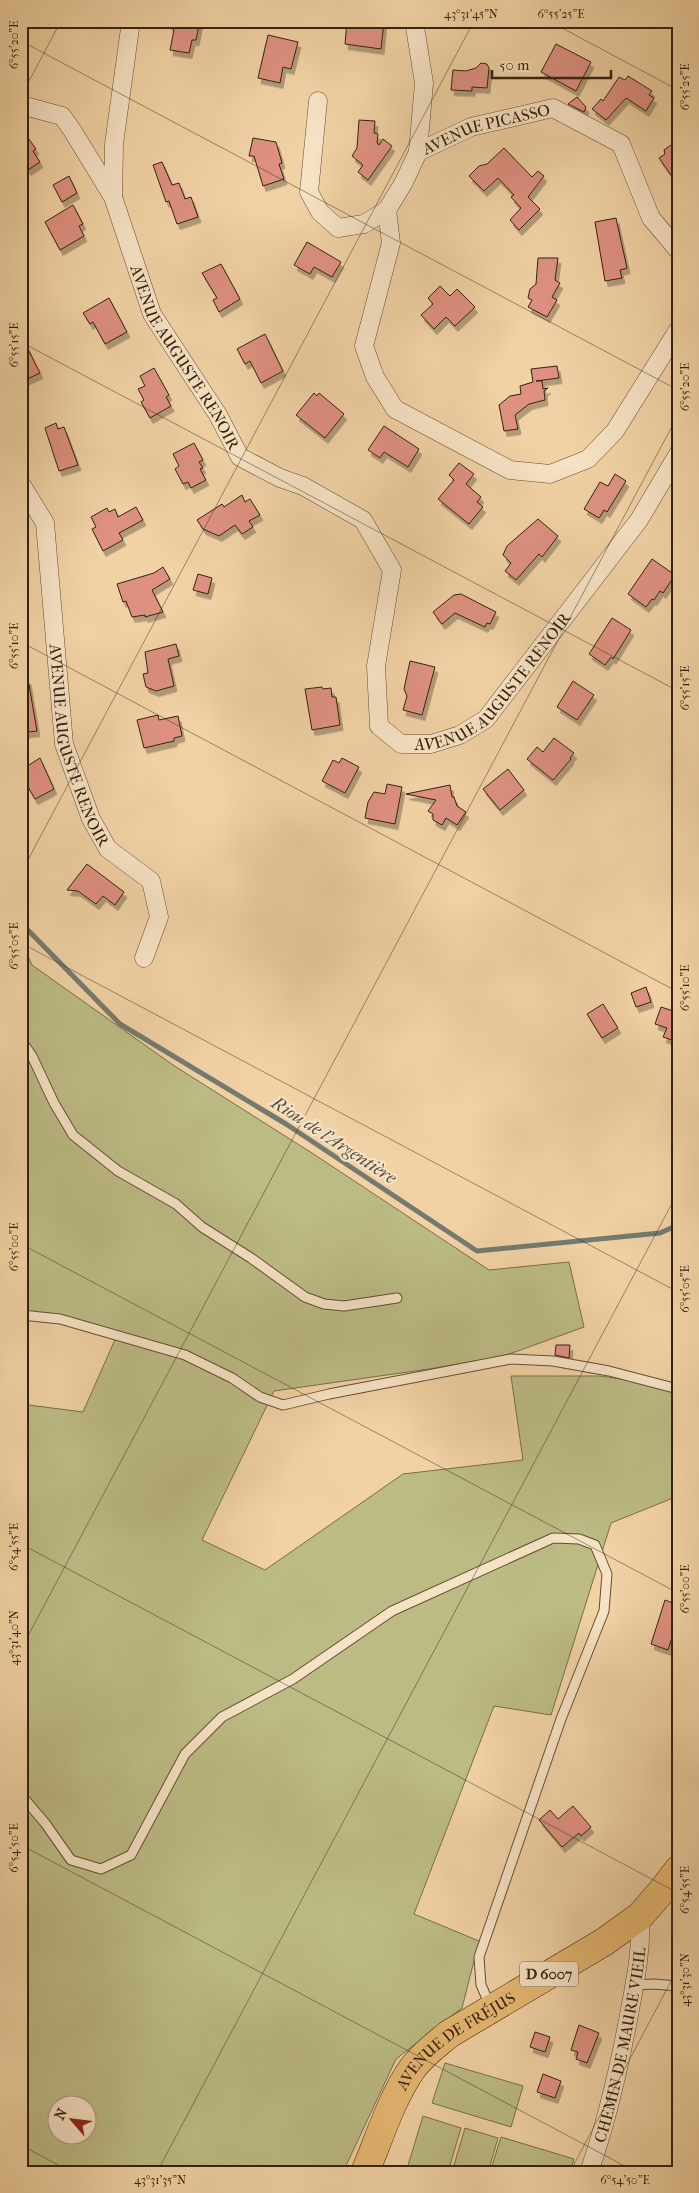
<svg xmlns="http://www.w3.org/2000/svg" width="699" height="2193" font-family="'IM FELL French Canon',serif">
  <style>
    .green { fill: #bcbb84; stroke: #786e4a; fill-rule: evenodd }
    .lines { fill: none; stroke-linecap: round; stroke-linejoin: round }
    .stream { stroke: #757a71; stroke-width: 5 }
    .building { fill: #de9181; stroke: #34220f; filter: url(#shadow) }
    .service-casing { stroke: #634e34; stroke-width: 11 }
    .minor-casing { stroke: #634e34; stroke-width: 19 }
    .primary-casing { stroke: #34220f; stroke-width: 29 }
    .service { stroke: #f6e2c4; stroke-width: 9 }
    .minor { stroke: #f6e2c4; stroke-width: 18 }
    .primary { stroke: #e8b972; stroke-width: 28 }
    .ticks { fill: none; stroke: #34220f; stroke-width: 1; stroke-opacity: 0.45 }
    .labels { text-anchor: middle; stroke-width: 4.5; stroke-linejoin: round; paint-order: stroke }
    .shield { fill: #f6e2c4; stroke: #6e5c45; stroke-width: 1 }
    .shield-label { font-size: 15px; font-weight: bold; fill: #34220f }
    .street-label { font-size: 16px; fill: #34220f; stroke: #f6e2c4 }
    .water-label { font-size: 18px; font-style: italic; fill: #544e40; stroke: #f6e2c4 }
    .neatline { fill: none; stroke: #34220f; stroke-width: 2 }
    .ticks-label { font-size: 12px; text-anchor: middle; fill: #34220f }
  </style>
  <defs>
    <filter id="shadow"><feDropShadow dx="3" dy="5.5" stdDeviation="0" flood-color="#0004"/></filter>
  </defs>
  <rect width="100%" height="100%" fill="#f1d2a4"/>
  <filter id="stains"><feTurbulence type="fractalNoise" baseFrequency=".004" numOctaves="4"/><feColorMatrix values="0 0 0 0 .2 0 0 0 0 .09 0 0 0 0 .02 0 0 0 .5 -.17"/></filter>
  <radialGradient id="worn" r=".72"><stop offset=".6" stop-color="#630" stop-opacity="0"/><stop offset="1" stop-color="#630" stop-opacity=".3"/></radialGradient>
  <path class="green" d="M 21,942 L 32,965 L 173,1065 L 312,1153 L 489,1270 L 569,1262 L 584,1327 L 504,1356 L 429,1369 L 274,1391 L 202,1540 L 265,1570 L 403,1474 L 523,1460 L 511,1376 L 600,1376 L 678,1387 L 678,1496 L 611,1523 L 551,1715 L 494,1706 L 414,1914 L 479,1941 L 462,2008 L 396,2059 L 343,2172 L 21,2172 L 21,1404 L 83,1412 L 117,1335 L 21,1310 ZM 58,2106 L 88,2106 L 88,2136 L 58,2136 Z
    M 445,2063 L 523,2086 L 511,2127 L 432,2103 Z
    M 423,2116 L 461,2128 L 448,2172 L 406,2172 Z
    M 465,2128 L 498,2138 L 488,2172 L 452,2172 Z
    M 501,2137 L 574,2159 L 570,2172 L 490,2172 Z"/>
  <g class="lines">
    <path class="stream" d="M 21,923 L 120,1024 L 286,1124 L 477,1251 L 660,1233 L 678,1225"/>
  </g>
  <path class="building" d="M 166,21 L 200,21 L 196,40 L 192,40 L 189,53 L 170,50 L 174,30 Z
    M 347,21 L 363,23 L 364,21 L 384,21 L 381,49 L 345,44 Z
    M 268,35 L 298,42 L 291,69 L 283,67 L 280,83 L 258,78 Z
    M 556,44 L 591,62 L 576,91 L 541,72 Z
    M 481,63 L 487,64 L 489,68 L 487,88 L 472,87 L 472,91 L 451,90 L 453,70 L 466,71 L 476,68 Z
    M 628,76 L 652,91 L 649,95 L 654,98 L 646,111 L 626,98 L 606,120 L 592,109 L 601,99 L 603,101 L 619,77 L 625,80 Z
    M 577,97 L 586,107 L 584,112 L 568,104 Z
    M 359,120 L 375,121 L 374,133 L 378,134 L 377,143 L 379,145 L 383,139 L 392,146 L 368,180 L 358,172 L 363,165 L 352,156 L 357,148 Z
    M 21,128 L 36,149 L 33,151 L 40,162 L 28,170 L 21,159 Z
    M 253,138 L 276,142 L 282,163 L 279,164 L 284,179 L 263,186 L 254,156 L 249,156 Z
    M 678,140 L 678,185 L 659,158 L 665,154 L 664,150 Z
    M 504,148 L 532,177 L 538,171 L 544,176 L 528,197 L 540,209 L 519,230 L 510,220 L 521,208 L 511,197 L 514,195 L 498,178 L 484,191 L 469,176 L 479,166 L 487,164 Z
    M 162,162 L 172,185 L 179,183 L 185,199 L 191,197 L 198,217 L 177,224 L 169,201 L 166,202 L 153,165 Z
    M 69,176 L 77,193 L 62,202 L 53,185 Z
    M 73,205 L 83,224 L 79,226 L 84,236 L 60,250 L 45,222 Z
    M 616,218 L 627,268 L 620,270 L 622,278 L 605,281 L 595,222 Z
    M 307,242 L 341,262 L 332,277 L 314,267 L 310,274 L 294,265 Z
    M 538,258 L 558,258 L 555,280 L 560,283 L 552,297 L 557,300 L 547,317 L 528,307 L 532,300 L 528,298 L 530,289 L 536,284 Z
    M 221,264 L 240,299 L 219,312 L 213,300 L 217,298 L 202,273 Z
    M 440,286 L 450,296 L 457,289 L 475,307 L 455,326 L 446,317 L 434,329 L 421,315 L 433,304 L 428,298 Z
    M 109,298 L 127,332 L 105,344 L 93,322 L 90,324 L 83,313 Z
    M 265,334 L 283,371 L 261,383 L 250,361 L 245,364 L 237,349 Z
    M 21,335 L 40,373 L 21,382 Z
    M 557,366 L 559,378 L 536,381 L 542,381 L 543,389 L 548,388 L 544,391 L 545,400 L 529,404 L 515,415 L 518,429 L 504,431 L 499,405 L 510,396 L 521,394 L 520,386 L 533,382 L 531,369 Z
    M 154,368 L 169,395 L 166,397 L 171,406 L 150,418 L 141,402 L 144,400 L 138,389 L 145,386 L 140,376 Z
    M 314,393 L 317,396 L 319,393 L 344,414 L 325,438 L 296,415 Z
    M 56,423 L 58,429 L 64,427 L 78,465 L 59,471 L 45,428 Z
    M 384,426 L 419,449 L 408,467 L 384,452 L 380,458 L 368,450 Z
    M 194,443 L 203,460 L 199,462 L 203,468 L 200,469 L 206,480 L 191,488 L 188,482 L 183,484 L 175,469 L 179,466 L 173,454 Z
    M 459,463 L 474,474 L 466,484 L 481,497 L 477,502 L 483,507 L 469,524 L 438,499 L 454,480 L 449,475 Z
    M 615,474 L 626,481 L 607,512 L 604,510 L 599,518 L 584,509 L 600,482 L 608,486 Z
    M 242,495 L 245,502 L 250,499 L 260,515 L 249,521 L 253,527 L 242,534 L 235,525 L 219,536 L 203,529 L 197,520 L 222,504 L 224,507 Z
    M 136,507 L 143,520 L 119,533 L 123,540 L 103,551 L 92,529 L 96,527 L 91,517 L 107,508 L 109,512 L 115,509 L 118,517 Z
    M 538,519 L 558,536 L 542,557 L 539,554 L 516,580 L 505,571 L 511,563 L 503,555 L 507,546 Z
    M 652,559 L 675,575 L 663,593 L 660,591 L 654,600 L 652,599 L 646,607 L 628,594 Z
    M 163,567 L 170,579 L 152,590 L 163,612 L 145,617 L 145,615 L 132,617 L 126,601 L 123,602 L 117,584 L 154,573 Z
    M 198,574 L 212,578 L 208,594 L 193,590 Z
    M 461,594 L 496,612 L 490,624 L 487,623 L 485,627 L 455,613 L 442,624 L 433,612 L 454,595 Z
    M 612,618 L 631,630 L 613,659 L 611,657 L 605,665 L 589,654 Z
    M 176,644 L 179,656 L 168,659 L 174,686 L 156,691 L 146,687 L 143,674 L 148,673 L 145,652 Z
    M 410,661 L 435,667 L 422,715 L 403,710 L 407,696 L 404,689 Z
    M 28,679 L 37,731 L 21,733 L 21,680 Z
    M 573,681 L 594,695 L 577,720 L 557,707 Z
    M 322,687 L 323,689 L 331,688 L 332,697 L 336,697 L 340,725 L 312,730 L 305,689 Z
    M 158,715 L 159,720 L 178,716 L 182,736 L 174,738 L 174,741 L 144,748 L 137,720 Z
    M 554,738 L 574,753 L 570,758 L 571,759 L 553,780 L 527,759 L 537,747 L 543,752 Z
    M 40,758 L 54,789 L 35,799 L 21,775 L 21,770 Z
    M 342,758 L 359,767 L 345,793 L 322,781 L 333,760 L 339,763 Z
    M 508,769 L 524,790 L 500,810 L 483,789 Z
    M 387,784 L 402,787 L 395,824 L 365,818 L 368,802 L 374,792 L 385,794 Z
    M 450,785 L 452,797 L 454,797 L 457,806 L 466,812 L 457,825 L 446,818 L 442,825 L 433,820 L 433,814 L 428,811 L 436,800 L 406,794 Z
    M 87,864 L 124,892 L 115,905 L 103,896 L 96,904 L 78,891 L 67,890 Z
    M 646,987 L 651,1002 L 636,1007 L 631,993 Z
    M 676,1002 L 678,1002 L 678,1042 L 663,1037 L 667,1028 L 655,1024 L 661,1007 L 673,1011 Z
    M 603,1004 L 618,1028 L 602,1038 L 587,1014 Z
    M 556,1345 L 570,1345 L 569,1358 L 555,1355 Z
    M 665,1600 L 678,1605 L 678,1619 L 668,1650 L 651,1644 Z
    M 573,1806 L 591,1827 L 581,1836 L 579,1833 L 562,1847 L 539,1820 L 550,1810 L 558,1819 Z
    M 579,2025 L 599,2033 L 587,2063 L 576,2059 L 578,2052 L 571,2050 Z
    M 535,2032 L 550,2037 L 545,2052 L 530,2047 Z
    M 543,2074 L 561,2081 L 555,2098 L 537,2092 Z"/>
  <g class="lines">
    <defs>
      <path id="service" d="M 21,1040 L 32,1056 L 54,1103 L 73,1135 L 118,1171 L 176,1204 L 202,1227 L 251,1258 L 305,1297 L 324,1304 L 344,1306 L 397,1298
        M 21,1315 L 60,1319 L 185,1355 L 232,1378 L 260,1397 L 283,1405 L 329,1394 L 511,1359 L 553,1361 L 609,1371 L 678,1389
        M 21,1795 L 45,1823 L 71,1860 L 101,1869 L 131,1855 L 185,1754 L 222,1717 L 293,1679 L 392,1611 L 553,1538 L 579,1539 L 595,1545 L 607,1574 L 604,1611 L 561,1719 L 479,1957 L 481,1985 L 490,2005
        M 634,1985 L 654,1984 L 678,1986
        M 592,2163 L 602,2172"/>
      <g id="minor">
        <path d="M 414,21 L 424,83 L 418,152"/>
        <path id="s1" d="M 318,101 L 309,192 L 320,212 L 338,228 L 364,224 L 387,210 L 404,182 L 418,152 L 471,127 L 553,108 L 621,144 L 651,218 L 678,250"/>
        <path id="s2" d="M 21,105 L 62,116 L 72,130 L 113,197 L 152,314 L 218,415 L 240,457 L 280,478 L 303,486 L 363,520 L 392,570 L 376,666 L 379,726 L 401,744 L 431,744 L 460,735 L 486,719 L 639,520 L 678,454"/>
        <path d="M 113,197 L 114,144 L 131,21"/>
        <path d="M 387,210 L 391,243 L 364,346 L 375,377 L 395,409 L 510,470 L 550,474 L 588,459 L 615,431 L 678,330"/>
        <path id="s3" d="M 21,484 L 45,523 L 64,744 L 91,819 L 108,849 L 151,881 L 159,917 L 144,958"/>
        <path id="s4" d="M 589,2172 C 607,2121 619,2068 629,2015 C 635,1982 642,1949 640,1916"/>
      </g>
      <g id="primary">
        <path id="s5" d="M 365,2172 C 379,2139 392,2097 412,2069 C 422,2055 436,2045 449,2034 L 604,1942 L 640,1916 L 661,1892 L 678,1870"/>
      </g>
    </defs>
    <use href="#service" class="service-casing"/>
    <use href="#minor" class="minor-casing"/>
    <use href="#primary" class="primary-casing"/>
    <use href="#service" class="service"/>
    <use href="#minor" class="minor"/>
    <use href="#primary" class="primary"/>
  </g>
  <path class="ticks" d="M 549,21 L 678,90M 21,41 L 678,390M 21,96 L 61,21M 21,342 L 678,691M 21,642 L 678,992M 21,873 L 474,21M 21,943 L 678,1292M 21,1244 L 678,1593M 21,1544 L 678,1893M 21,1649 L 678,415M 21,1845 L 636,2172M 21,2145 L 71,2172M 157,2172 L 678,1192M 570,2172 L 678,1968"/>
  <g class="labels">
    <rect class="shield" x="520" y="1961.5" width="58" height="25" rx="4"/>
    <g class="shield-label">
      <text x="549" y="1979">D 6007</text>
    </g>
    <g class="street-label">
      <text dy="6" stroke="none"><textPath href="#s1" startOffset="330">AVENUE PICASSO</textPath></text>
      <text dy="6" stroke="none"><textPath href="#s2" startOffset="315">AVENUE AUGUSTE RENOIR</textPath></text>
      <text dy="6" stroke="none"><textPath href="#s2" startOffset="930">AVENUE AUGUSTE RENOIR</textPath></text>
      <text dy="6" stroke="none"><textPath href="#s3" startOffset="272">AVENUE AUGUSTE RENOIR</textPath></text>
      <text dy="6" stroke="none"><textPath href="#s5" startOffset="165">AVENUE DE FRÉJUS</textPath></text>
      <text dy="6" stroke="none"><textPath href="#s4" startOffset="131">CHEMIN DE MAURE VIEIL</textPath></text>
    </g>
    <g class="water-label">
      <text transform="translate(334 1140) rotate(33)" y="6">Riou de l'Argentière</text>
    </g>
  </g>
  <rect width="699" height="2193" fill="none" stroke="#f1d2a4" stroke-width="55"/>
  <g transform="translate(72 2120) rotate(298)"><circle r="24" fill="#f6e2c4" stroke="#a8957c"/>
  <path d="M0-4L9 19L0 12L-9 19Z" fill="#8f2418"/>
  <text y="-8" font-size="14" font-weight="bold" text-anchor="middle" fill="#34220f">N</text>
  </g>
  <path d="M492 70v8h119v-8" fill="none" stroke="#34220f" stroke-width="2.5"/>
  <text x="499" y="70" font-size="15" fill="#34220f" stroke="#f6e2c4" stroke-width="4" paint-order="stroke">50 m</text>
  <rect x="28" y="28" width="644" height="2138" class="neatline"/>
  <g class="ticks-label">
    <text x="471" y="18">43°31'45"N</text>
    <text x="561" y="18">6°55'25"E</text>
    <text transform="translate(14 45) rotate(-90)" y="4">6°55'20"E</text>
    <text transform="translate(685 87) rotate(-90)" y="4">6°55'25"E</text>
    <text transform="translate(14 345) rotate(-90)" y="4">6°55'15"E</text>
    <text transform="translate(685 387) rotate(-90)" y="4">6°55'20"E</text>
    <text transform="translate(14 646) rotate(-90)" y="4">6°55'10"E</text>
    <text transform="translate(685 688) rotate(-90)" y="4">6°55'15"E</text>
    <text transform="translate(14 946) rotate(-90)" y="4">6°55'05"E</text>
    <text transform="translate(685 988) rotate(-90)" y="4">6°55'10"E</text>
    <text transform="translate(14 1247) rotate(-90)" y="4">6°55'00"E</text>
    <text transform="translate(685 1289) rotate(-90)" y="4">6°55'05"E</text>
    <text transform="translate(14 1547) rotate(-90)" y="4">6°54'55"E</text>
    <text transform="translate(685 1589) rotate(-90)" y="4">6°55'00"E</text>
    <text transform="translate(14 1638) rotate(-90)" y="4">43°31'40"N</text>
    <text transform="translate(14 1848) rotate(-90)" y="4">6°54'50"E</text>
    <text transform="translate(685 1890) rotate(-90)" y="4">6°54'55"E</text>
    <text transform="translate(685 1980) rotate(-90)" y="4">43°31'30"N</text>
    <text x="160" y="2184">43°31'35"N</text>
    <text x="625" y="2184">6°54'50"E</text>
  </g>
  <rect width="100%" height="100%" filter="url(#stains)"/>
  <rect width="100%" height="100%" fill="url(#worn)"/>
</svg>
